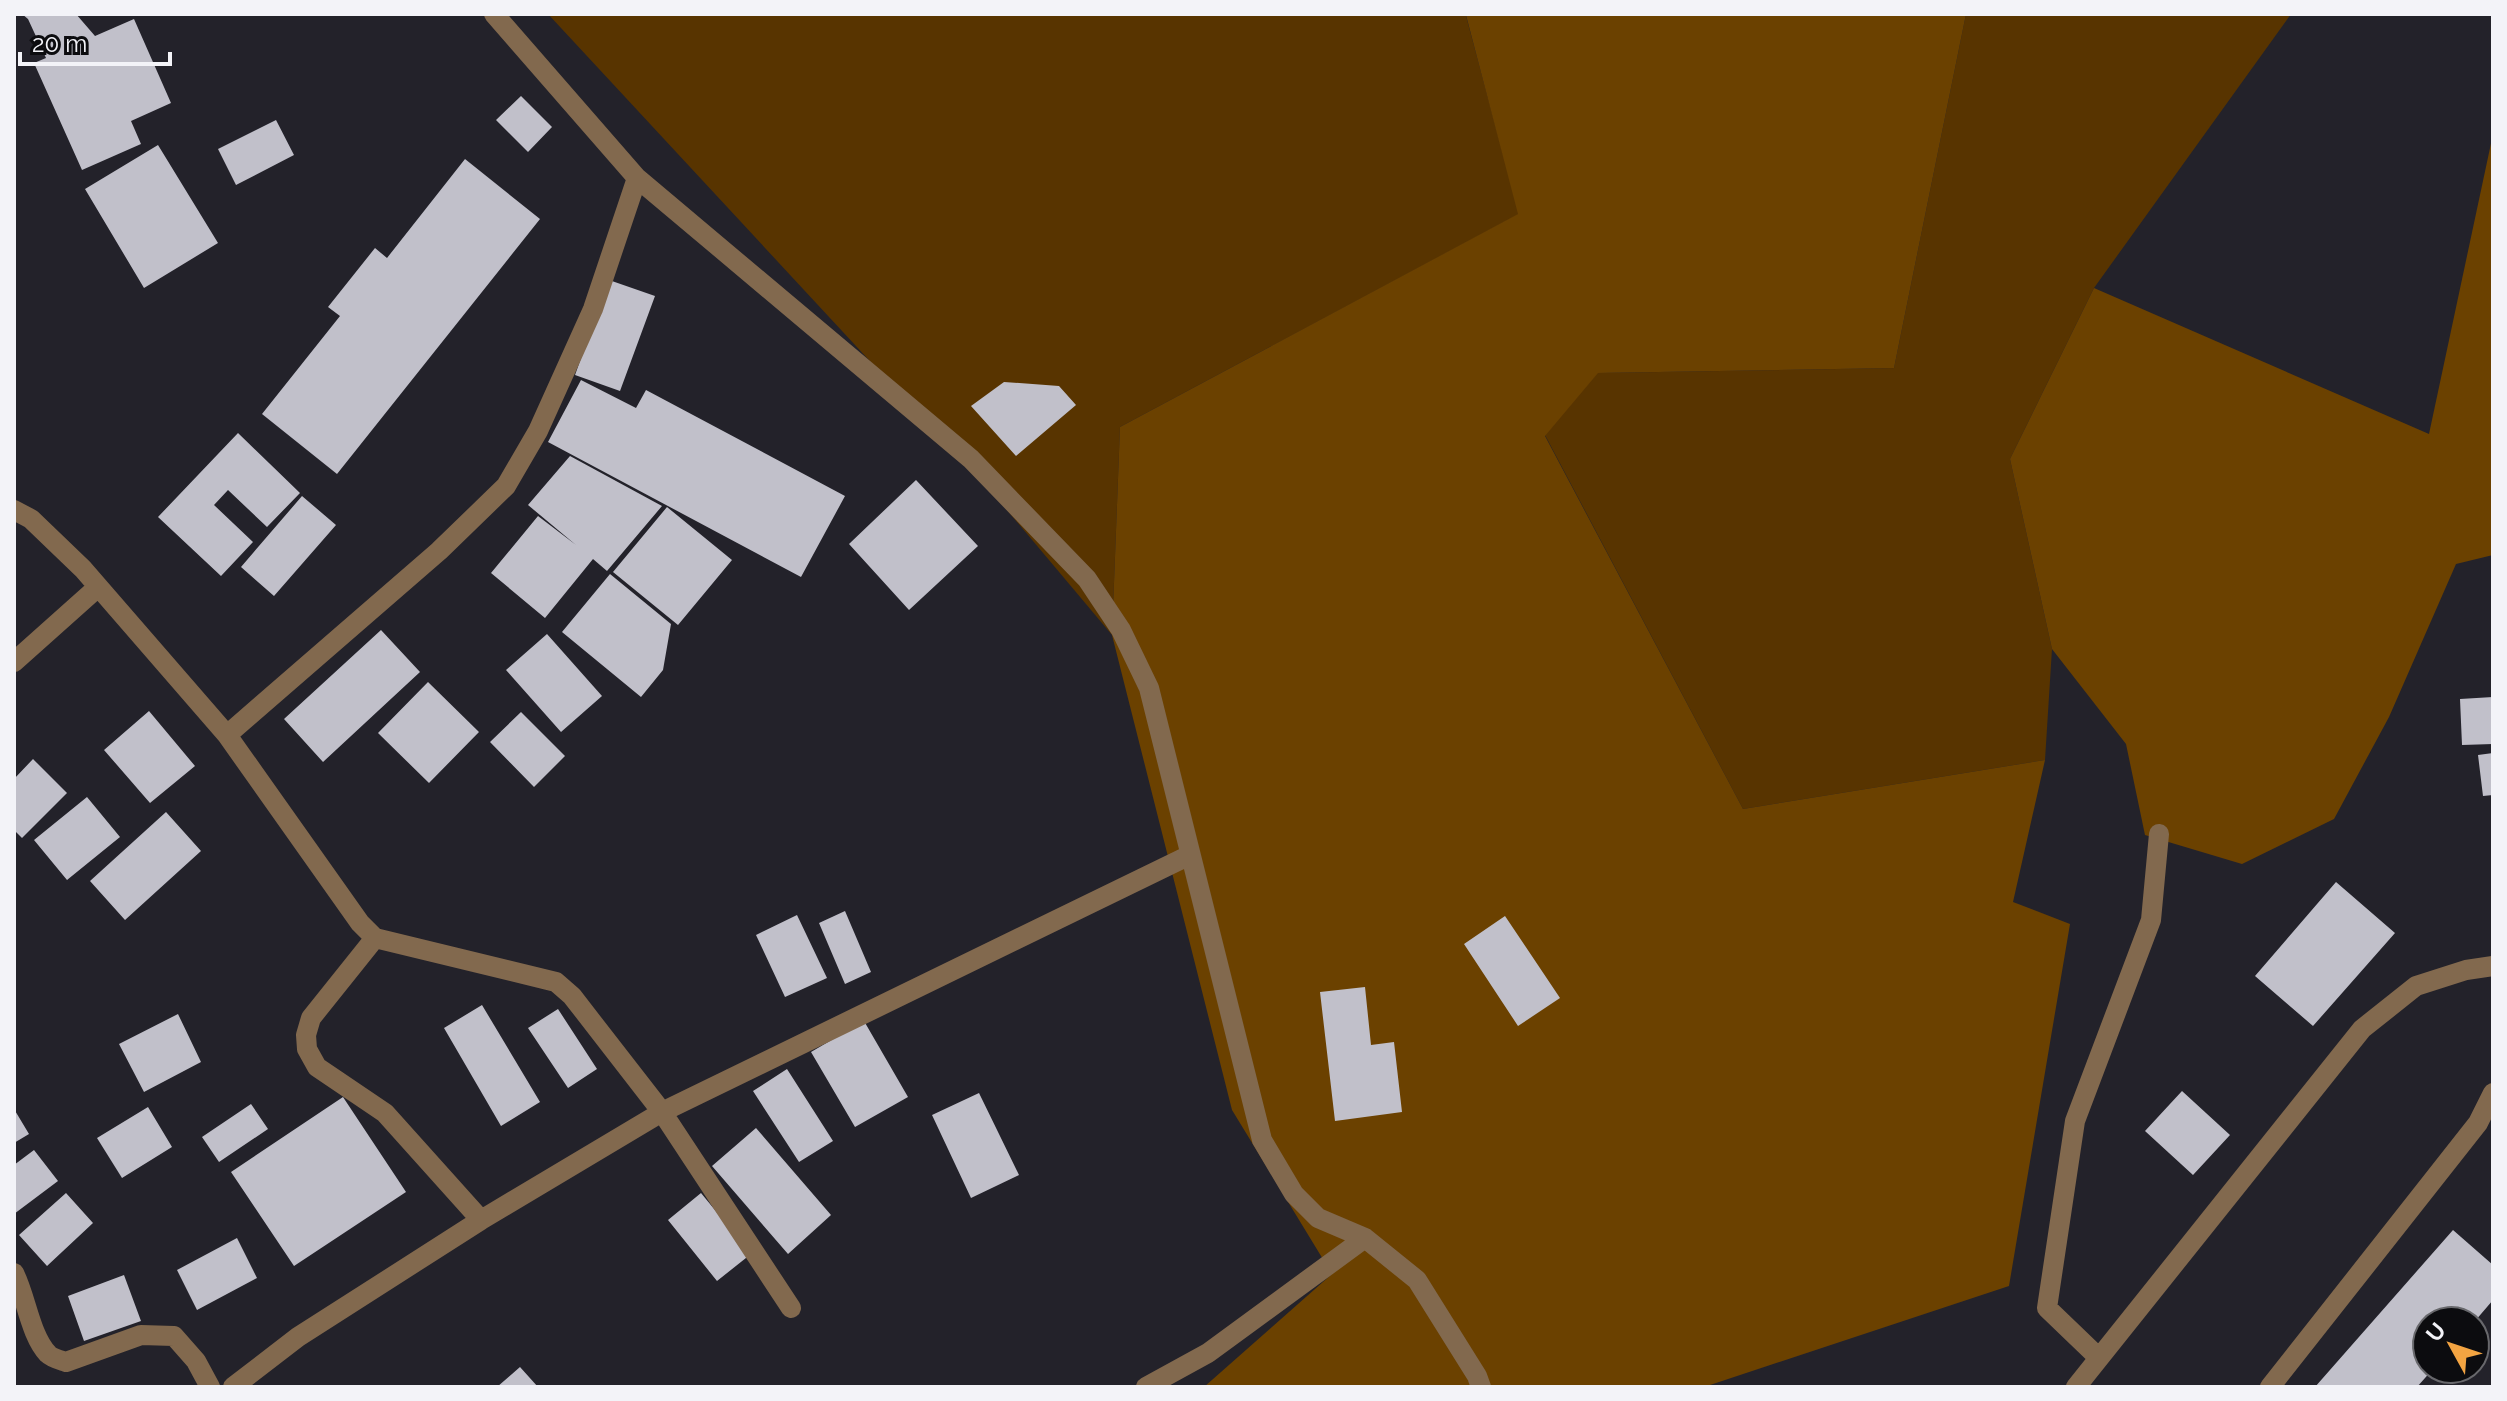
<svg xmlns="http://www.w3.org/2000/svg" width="2507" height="1401" font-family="Raleway,sans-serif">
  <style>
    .green { fill: #583400 }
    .forest { fill: #6b4100 }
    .building { fill: #c1c0ca }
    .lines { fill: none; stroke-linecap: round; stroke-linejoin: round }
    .minor { stroke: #82694e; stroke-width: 20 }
  </style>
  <rect width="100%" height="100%" fill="#23222a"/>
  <path class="green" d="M 548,14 L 1468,14 L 1466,16 L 1519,214 L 1120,427 L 1112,635 L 996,497 Z
    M 1966,14 L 2291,14 L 2094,288 L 2010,459 L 2052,649 L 2045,760 L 1743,809 L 1545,435 L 1597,373 L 1894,368 Z"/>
  <path class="forest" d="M 1468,14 L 1966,14 L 1894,368 L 1598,373 L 1545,436 L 1743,809 L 2045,760 L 2013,902 L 2070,924 L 2009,1286 L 1704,1387 L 1204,1387 L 1332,1274 L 1232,1110 L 1112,635 L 1120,427 L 1518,214 L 1466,15 Z
    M 2493,134 L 2493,555 L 2456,564 L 2389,717 L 2334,819 L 2242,864 L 2145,835 L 2126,744 L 2052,649 L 2010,459 L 2094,288 L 2429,434 Z"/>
  <path class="building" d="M 22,14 L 76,14 L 95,36 L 134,19 L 171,103 L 131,121 L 141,144 L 82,170 L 34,63 L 46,58 L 28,19 Z
    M 521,96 L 552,127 L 528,152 L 496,120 Z
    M 276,120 L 294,155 L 236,185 L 218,149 Z
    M 158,145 L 218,243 L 144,288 L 85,189 Z
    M 465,159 L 540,219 L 337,474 L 262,414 L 340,316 L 328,307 L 375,248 L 387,258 Z
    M 609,280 L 655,296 L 620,391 L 575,375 Z
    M 581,380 L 636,408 L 646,390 L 845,496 L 801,577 L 548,442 Z
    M 1004,382 L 1059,386 L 1076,405 L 1016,456 L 971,406 Z
    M 238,433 L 300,493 L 267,527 L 228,490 L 214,505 L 253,542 L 221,576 L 158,517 Z
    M 570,456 L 662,506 L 607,571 L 593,559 L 545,618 L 491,573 L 538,516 L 576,545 L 528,505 Z
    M 916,480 L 978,546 L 909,610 L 849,544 Z
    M 302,496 L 336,525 L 274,596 L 241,567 Z
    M 667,507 L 732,560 L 678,625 L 613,572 Z
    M 610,574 L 671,624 L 663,670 L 641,697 L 562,632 Z
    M 381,630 L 420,672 L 323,762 L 284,719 Z
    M 547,634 L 602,696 L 561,732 L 506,670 Z
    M 428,682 L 479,732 L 429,783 L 378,733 Z
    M 2493,697 L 2493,744 L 2462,745 L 2460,699 Z
    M 149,711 L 195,766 L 150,803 L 104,750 Z
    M 521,712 L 565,756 L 534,787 L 490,742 Z
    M 2493,753 L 2493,795 L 2483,796 L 2478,755 Z
    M 33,759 L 67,793 L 22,838 L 14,830 L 14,779 Z
    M 87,797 L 120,837 L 67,880 L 34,840 Z
    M 166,812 L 201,851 L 125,920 L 90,881 Z
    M 2336,882 L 2395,933 L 2313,1026 L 2255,976 Z
    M 845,911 L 871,972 L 845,984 L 819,923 Z
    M 797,915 L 827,978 L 785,997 L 756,935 Z
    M 1505,916 L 1560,998 L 1518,1026 L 1464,944 Z
    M 1365,987 L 1371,1045 L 1394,1042 L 1402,1112 L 1335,1121 L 1320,992 Z
    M 482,1005 L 540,1102 L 501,1126 L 444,1028 Z
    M 558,1009 L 597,1069 L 568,1088 L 528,1028 Z
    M 178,1014 L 201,1062 L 144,1092 L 119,1044 Z
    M 864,1021 L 908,1097 L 855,1127 L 811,1052 Z
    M 787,1069 L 833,1141 L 799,1162 L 753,1091 Z
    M 2182,1091 L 2230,1135 L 2193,1175 L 2145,1131 Z
    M 979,1093 L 1019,1175 L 971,1198 L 932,1115 Z
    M 343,1097 L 406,1192 L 294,1266 L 231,1172 Z
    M 251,1104 L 268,1129 L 219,1162 L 202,1137 Z
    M 148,1107 L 172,1147 L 122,1178 L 97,1138 Z
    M 14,1109 L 29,1134 L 14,1143 Z
    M 756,1128 L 831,1215 L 788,1254 L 712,1166 Z
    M 34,1150 L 58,1181 L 14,1214 L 14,1165 Z
    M 66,1193 L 93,1223 L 47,1266 L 19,1235 Z
    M 701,1193 L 751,1254 L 717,1281 L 668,1220 Z
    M 2453,1230 L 2493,1265 L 2493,1300 L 2475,1321 L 2427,1321 L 2427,1369 L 2433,1369 L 2417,1387 L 2315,1387 Z
    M 237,1238 L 257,1278 L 197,1310 L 177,1270 Z
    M 124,1275 L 141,1321 L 84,1341 L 68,1296 Z
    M 520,1367 L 538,1387 L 497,1387 Z"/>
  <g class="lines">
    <path class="minor" d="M 494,14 L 637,178 L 971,459 L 1087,579 L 1121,630 L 1149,688 L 1262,1140 L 1294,1194 L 1318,1218 L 1365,1238 L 1417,1280 L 1477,1376 L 1481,1387
      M 14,510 L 31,519 L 83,569 L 227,735 L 360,923 L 375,938 L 556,982 L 572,996 L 662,1112 L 791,1308
      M 14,662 L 98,587
      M 227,735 L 439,551 L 506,486 L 538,431 L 593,309 L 637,178
      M 375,938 L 311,1018 L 306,1035 L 307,1049 L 317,1067 L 385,1113 L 481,1220
      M 14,1273 C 26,1296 30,1335 48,1354 C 52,1358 60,1360 66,1362 L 141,1335 L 174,1336 L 196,1361 L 210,1387
      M 2099,1358 L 2047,1308 L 2075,1121 L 2151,920 L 2159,834
      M 233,1387 L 298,1337 L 481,1220 L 662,1112 L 1190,855
      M 1146,1387 L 1208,1353 L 1365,1238
      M 2076,1387 L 2362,1029 L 2416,986 L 2466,970 L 2493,966
      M 2270,1387 L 2478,1123 L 2493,1093"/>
  </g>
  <rect width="2507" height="1401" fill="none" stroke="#f3f3f8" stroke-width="32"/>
  <g transform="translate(2451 1345) rotate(310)"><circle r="38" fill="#0c0c0f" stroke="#68686c" stroke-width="2"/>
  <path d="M0-6L14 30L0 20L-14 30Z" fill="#f3a442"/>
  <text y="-12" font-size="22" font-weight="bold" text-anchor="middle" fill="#f3f3f8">U</text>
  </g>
  <path d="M20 52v12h150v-12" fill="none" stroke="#f3f3f8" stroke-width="4"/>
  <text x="32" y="52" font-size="24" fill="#f3f3f8" stroke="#0c0c0f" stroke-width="6" paint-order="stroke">20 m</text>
</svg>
